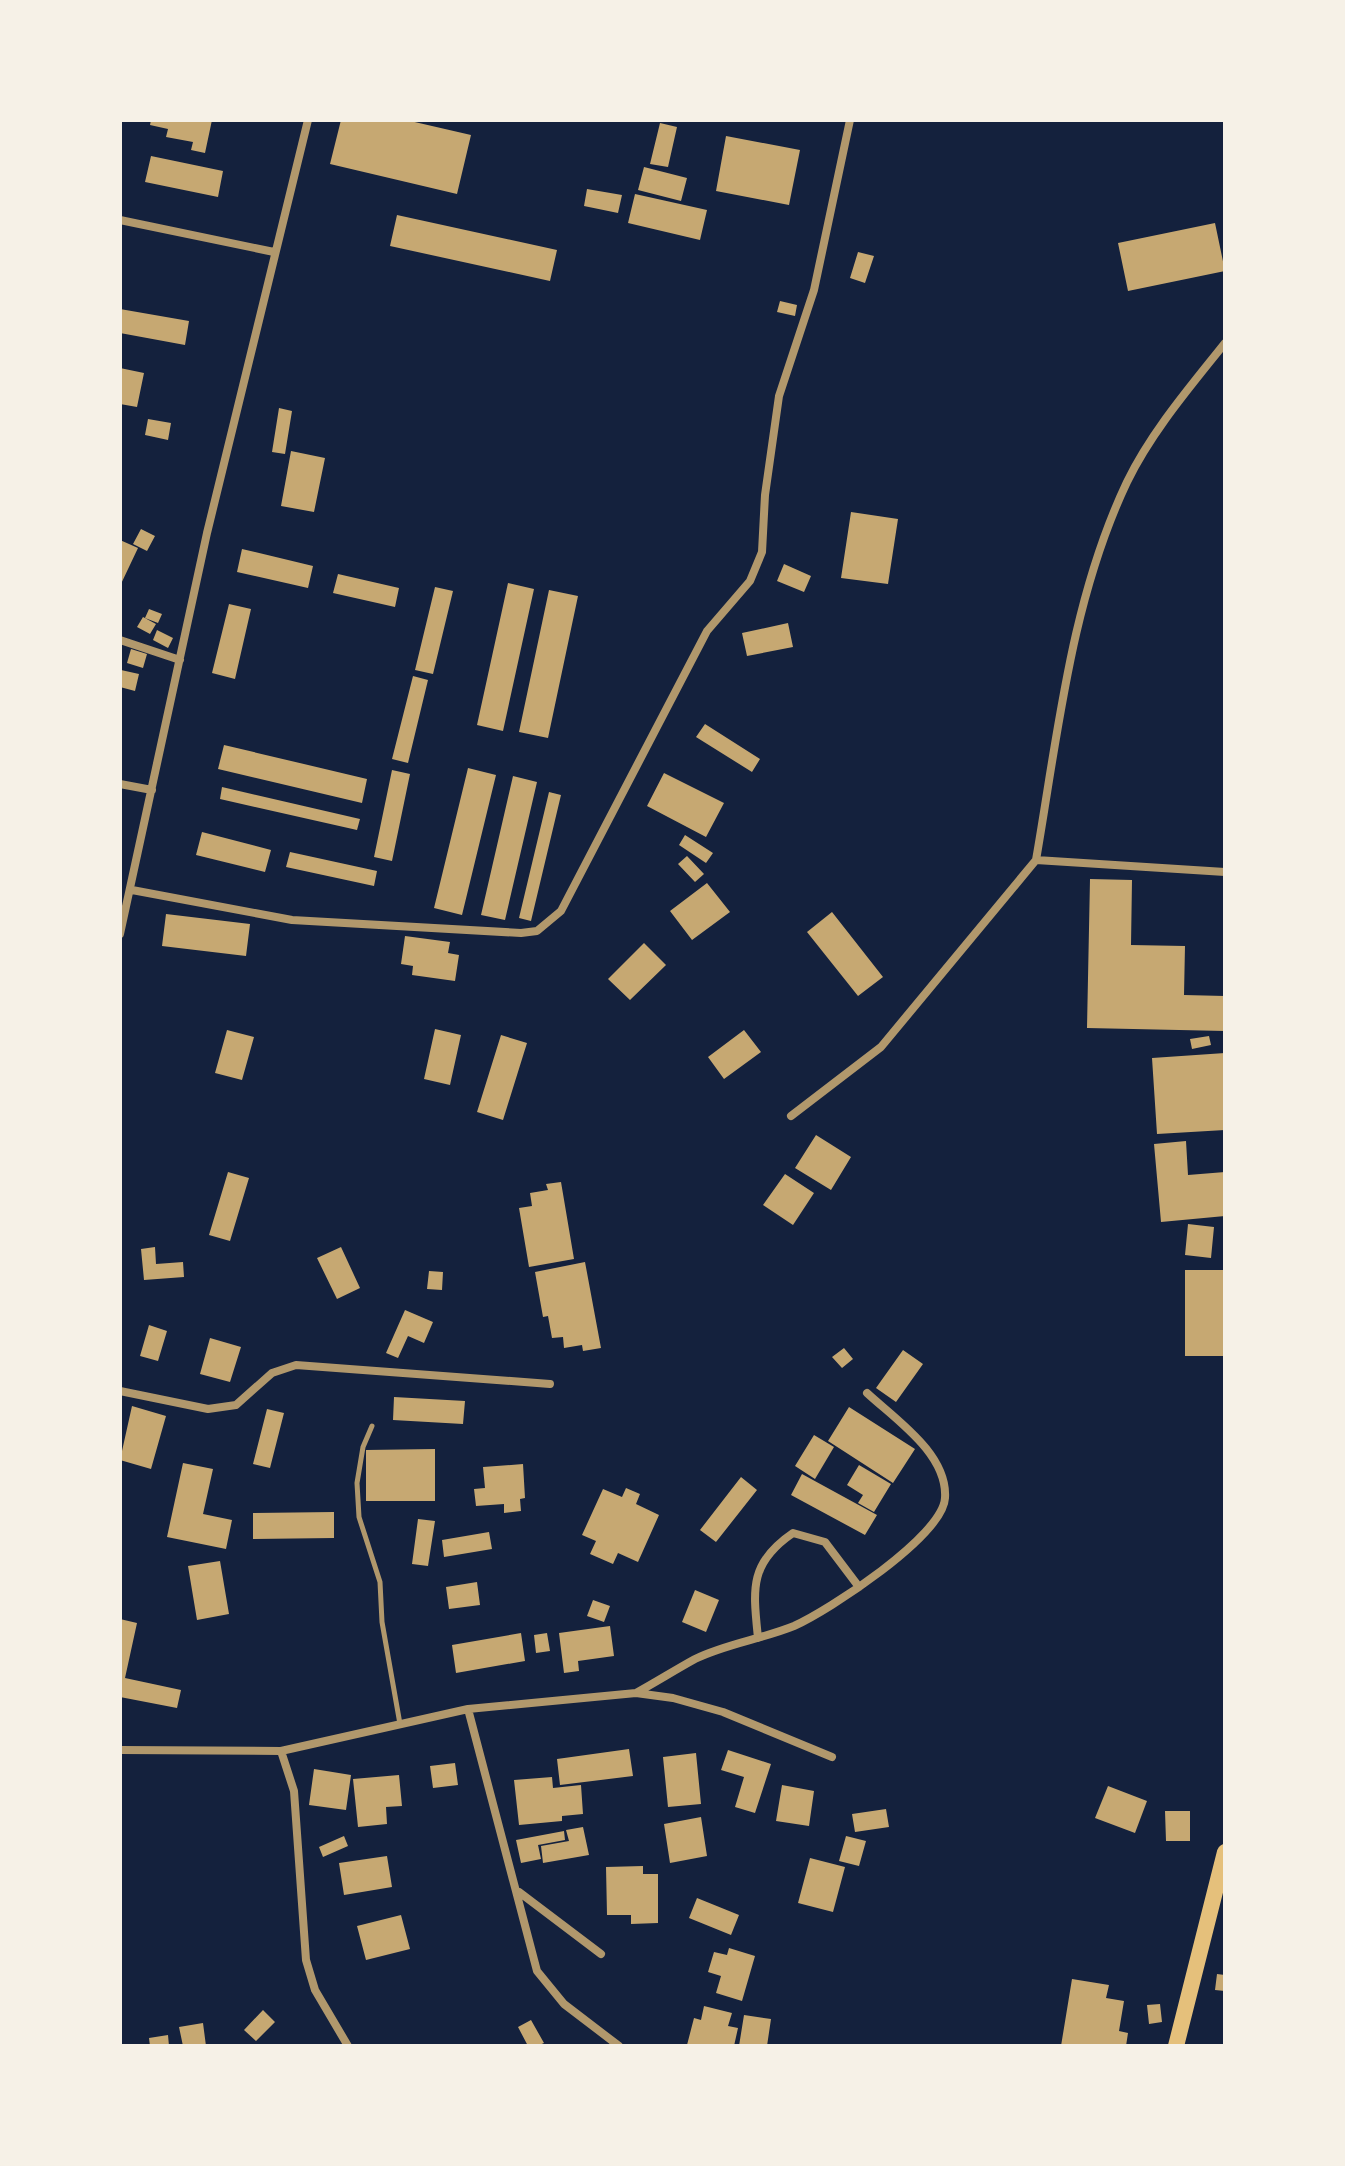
<svg xmlns="http://www.w3.org/2000/svg" width="1345" height="2166" font-family="Inter,sans-serif">
  <style>
    .building { fill: #c6a872 }
    .lines { fill: none; stroke-linecap: round; stroke-linejoin: round }
    .service { stroke: #b1986c; stroke-width: 5 }
    .minor { stroke: #b1986c; stroke-width: 8 }
    .primary { stroke: #e5c07b; stroke-width: 16 }
  </style>
  <rect width="100%" height="100%" fill="#14213d"/>
  <path class="building" d="M 151,120 L 212,120 L 205,153 L 191,150 L 193,142 L 166,137 L 168,129 L 150,125 Z
    M 341,120 L 406,120 L 471,135 L 457,194 L 330,164 Z
    M 660,123 L 677,127 L 668,167 L 650,164 Z
    M 726,136 L 800,150 L 789,205 L 716,191 Z
    M 151,156 L 223,171 L 218,197 L 145,182 Z
    M 644,167 L 687,178 L 681,201 L 638,190 Z
    M 587,189 L 622,195 L 618,213 L 584,206 Z
    M 635,194 L 707,210 L 700,240 L 628,223 Z
    M 397,215 L 557,250 L 550,281 L 390,246 Z
    M 1215,223 L 1225,271 L 1128,291 L 1118,243 Z
    M 858,252 L 874,256 L 865,283 L 850,278 Z
    M 780,301 L 797,305 L 795,316 L 777,312 Z
    M 120,309 L 189,321 L 185,345 L 120,333 Z
    M 120,368 L 144,373 L 137,407 L 120,404 Z
    M 279,408 L 292,411 L 285,454 L 272,452 Z
    M 148,419 L 171,423 L 168,440 L 145,435 Z
    M 291,451 L 325,458 L 314,512 L 281,506 Z
    M 851,512 L 898,519 L 888,584 L 841,578 Z
    M 141,529 L 155,536 L 147,551 L 133,544 Z
    M 120,540 L 138,548 L 120,586 Z
    M 242,549 L 313,566 L 308,588 L 237,572 Z
    M 784,564 L 811,576 L 804,592 L 777,581 Z
    M 338,574 L 399,588 L 395,607 L 333,593 Z
    M 508,583 L 534,589 L 503,731 L 477,725 Z
    M 435,587 L 453,591 L 433,674 L 415,670 Z
    M 549,590 L 578,596 L 548,738 L 519,732 Z
    M 229,604 L 251,609 L 235,679 L 212,673 Z
    M 149,609 L 162,614 L 158,623 L 145,618 Z
    M 143,617 L 156,624 L 150,634 L 137,627 Z
    M 788,623 L 793,647 L 747,656 L 742,633 Z
    M 157,630 L 173,638 L 168,648 L 153,640 Z
    M 131,649 L 147,654 L 143,668 L 127,663 Z
    M 121,670 L 139,674 L 135,691 L 120,687 Z
    M 413,676 L 428,680 L 408,763 L 392,759 Z
    M 705,724 L 760,759 L 752,772 L 696,737 Z
    M 224,745 L 367,779 L 362,803 L 218,769 Z
    M 468,768 L 496,775 L 462,915 L 434,908 Z
    M 392,770 L 410,774 L 392,861 L 374,857 Z
    M 664,773 L 724,803 L 706,837 L 647,806 Z
    M 513,776 L 537,782 L 505,920 L 481,915 Z
    M 222,787 L 360,819 L 357,830 L 220,799 Z
    M 549,792 L 561,795 L 531,921 L 519,918 Z
    M 202,832 L 271,850 L 265,872 L 196,855 Z
    M 685,835 L 713,853 L 706,863 L 679,845 Z
    M 290,852 L 377,871 L 374,886 L 286,867 Z
    M 687,856 L 704,874 L 695,882 L 678,864 Z
    M 1090,879 L 1132,880 L 1131,945 L 1185,946 L 1184,995 L 1225,996 L 1225,1031 L 1087,1028 Z
    M 707,883 L 730,912 L 692,940 L 670,911 Z
    M 832,912 L 883,977 L 858,996 L 807,932 Z
    M 166,914 L 250,924 L 246,956 L 162,946 Z
    M 405,936 L 450,942 L 448,953 L 459,955 L 455,981 L 412,975 L 413,966 L 401,964 Z
    M 644,943 L 666,965 L 630,1000 L 608,979 Z
    M 435,1029 L 461,1035 L 450,1085 L 424,1079 Z
    M 227,1030 L 254,1037 L 242,1080 L 215,1073 Z
    M 744,1030 L 761,1052 L 724,1079 L 708,1057 Z
    M 501,1035 L 527,1043 L 503,1120 L 477,1112 Z
    M 1209,1036 L 1211,1045 L 1192,1049 L 1190,1039 Z
    M 1225,1053 L 1225,1130 L 1157,1134 L 1152,1058 Z
    M 816,1135 L 851,1157 L 831,1190 L 795,1168 Z
    M 1186,1141 L 1188,1175 L 1225,1172 L 1225,1216 L 1161,1222 L 1154,1144 Z
    M 228,1172 L 249,1178 L 230,1241 L 209,1235 Z
    M 785,1174 L 814,1193 L 793,1225 L 763,1205 Z
    M 561,1182 L 574,1259 L 529,1267 L 519,1208 L 532,1206 L 530,1193 L 548,1190 L 546,1184 Z
    M 1188,1224 L 1214,1227 L 1211,1258 L 1185,1255 Z
    M 155,1247 L 156,1264 L 183,1262 L 184,1277 L 144,1280 L 141,1249 Z
    M 341,1247 L 360,1288 L 337,1299 L 317,1258 Z
    M 585,1262 L 601,1348 L 583,1351 L 582,1345 L 564,1348 L 563,1337 L 552,1338 L 548,1316 L 543,1317 L 535,1272 Z
    M 1185,1270 L 1225,1270 L 1225,1356 L 1185,1356 Z
    M 429,1271 L 443,1272 L 442,1290 L 427,1289 Z
    M 405,1310 L 433,1322 L 424,1343 L 408,1336 L 398,1358 L 386,1353 Z
    M 149,1325 L 167,1331 L 158,1361 L 140,1356 Z
    M 210,1338 L 241,1347 L 230,1382 L 200,1374 Z
    M 844,1348 L 853,1359 L 842,1368 L 832,1357 Z
    M 903,1350 L 923,1364 L 896,1402 L 876,1388 Z
    M 394,1397 L 465,1401 L 463,1424 L 393,1420 Z
    M 132,1406 L 166,1416 L 151,1469 L 120,1460 Z
    M 849,1407 L 915,1449 L 893,1483 L 828,1441 Z
    M 267,1409 L 284,1413 L 270,1468 L 253,1464 Z
    M 814,1435 L 834,1447 L 815,1479 L 795,1466 Z
    M 435,1449 L 435,1501 L 366,1501 L 366,1450 Z
    M 183,1463 L 213,1469 L 203,1514 L 232,1520 L 226,1549 L 167,1537 Z
    M 523,1464 L 525,1498 L 520,1499 L 521,1511 L 504,1513 L 504,1504 L 476,1506 L 474,1489 L 485,1488 L 483,1467 Z
    M 859,1465 L 891,1484 L 874,1512 L 858,1503 L 863,1495 L 847,1485 Z
    M 802,1474 L 877,1515 L 865,1535 L 791,1495 Z
    M 741,1477 L 757,1490 L 716,1542 L 700,1530 Z
    M 626,1488 L 640,1494 L 636,1504 L 659,1515 L 638,1562 L 618,1553 L 613,1564 L 590,1554 L 596,1541 L 582,1535 L 603,1489 L 622,1497 Z
    M 334,1512 L 334,1538 L 253,1539 L 253,1513 Z
    M 418,1519 L 435,1521 L 428,1566 L 412,1564 Z
    M 489,1532 L 492,1549 L 444,1557 L 442,1540 Z
    M 220,1561 L 229,1614 L 197,1620 L 188,1566 Z
    M 477,1582 L 480,1605 L 449,1609 L 446,1587 Z
    M 695,1590 L 719,1600 L 706,1632 L 682,1622 Z
    M 593,1600 L 610,1606 L 604,1622 L 587,1616 Z
    M 120,1619 L 137,1623 L 125,1678 L 181,1690 L 177,1708 L 120,1697 Z
    M 610,1626 L 614,1656 L 578,1661 L 579,1671 L 564,1673 L 559,1633 Z
    M 521,1633 L 525,1661 L 456,1673 L 452,1645 Z
    M 547,1633 L 550,1651 L 536,1653 L 534,1635 Z
    M 629,1749 L 633,1776 L 560,1785 L 557,1759 Z
    M 728,1750 L 771,1764 L 755,1813 L 735,1807 L 744,1777 L 721,1770 Z
    M 696,1753 L 701,1804 L 668,1807 L 663,1757 Z
    M 455,1763 L 458,1785 L 433,1788 L 430,1766 Z
    M 314,1769 L 351,1775 L 346,1810 L 309,1805 Z
    M 399,1775 L 402,1806 L 386,1807 L 387,1824 L 358,1827 L 353,1779 Z
    M 552,1777 L 553,1788 L 581,1785 L 583,1814 L 562,1816 L 562,1821 L 519,1825 L 514,1780 Z
    M 782,1785 L 814,1791 L 809,1826 L 776,1821 Z
    M 1108,1786 L 1147,1801 L 1135,1833 L 1095,1818 Z
    M 886,1809 L 889,1827 L 855,1832 L 852,1814 Z
    M 1165,1811 L 1190,1811 L 1190,1841 L 1166,1841 Z
    M 701,1817 L 707,1856 L 670,1863 L 664,1824 Z
    M 583,1827 L 589,1855 L 543,1863 L 541,1846 L 569,1841 L 566,1830 Z
    M 564,1831 L 565,1840 L 538,1845 L 541,1859 L 521,1863 L 516,1840 Z
    M 344,1836 L 348,1846 L 323,1857 L 319,1847 Z
    M 846,1836 L 866,1841 L 859,1866 L 839,1861 Z
    M 387,1856 L 392,1887 L 344,1895 L 339,1863 Z
    M 810,1858 L 845,1867 L 833,1912 L 798,1903 Z
    M 643,1866 L 643,1874 L 658,1874 L 658,1923 L 631,1924 L 631,1915 L 607,1915 L 606,1867 Z
    M 697,1898 L 739,1915 L 731,1935 L 689,1918 Z
    M 401,1915 L 410,1949 L 366,1960 L 357,1926 Z
    M 729,1948 L 755,1956 L 742,2001 L 716,1993 L 721,1976 L 708,1972 L 714,1952 L 727,1955 Z
    M 1217,1974 L 1225,1975 L 1225,1991 L 1215,1990 Z
    M 1072,1979 L 1109,1985 L 1106,1998 L 1124,2001 L 1119,2031 L 1128,2033 L 1126,2046 L 1061,2046 Z
    M 1160,2004 L 1162,2022 L 1149,2024 L 1147,2005 Z
    M 704,2006 L 732,2013 L 728,2026 L 738,2028 L 734,2046 L 687,2045 L 694,2018 L 701,2020 Z
    M 263,2010 L 275,2022 L 256,2041 L 244,2030 Z
    M 744,2015 L 771,2019 L 767,2046 L 739,2046 Z
    M 531,2020 L 544,2043 L 537,2046 L 528,2046 L 518,2027 Z
    M 203,2023 L 206,2046 L 183,2046 L 179,2027 Z
    M 168,2035 L 169,2046 L 150,2046 L 149,2038 Z"/>
  <g class="lines">
    <path class="service" d="M 372,1426 L 363,1447 L 357,1483 L 359,1517 L 380,1582 L 382,1622 L 400,1724"/>
    <path class="minor" d="M 120,220 L 274,252
      M 120,640 L 180,660
      M 120,784 L 152,790
      M 1036,860 C 1058,733 1071,600 1127,482 C 1152,431 1190,387 1225,343
      M 132,890 L 292,920 L 521,933 L 537,931 L 561,911 L 707,631 L 750,581 L 762,552 L 765,495 L 779,396 L 814,290 L 850,120
      M 120,934 L 207,533 L 308,120
      M 791,1116 L 881,1047 L 1036,860 L 1225,872
      M 120,1391 L 208,1409 L 236,1405 L 272,1373 L 296,1365 L 550,1384
      M 758,1638 C 753,1589 749,1563 793,1533 L 825,1542 L 859,1587
      M 636,1693 C 656,1682 675,1670 695,1659 C 725,1644 762,1639 794,1626 C 828,1611 943,1536 945,1498 C 948,1454 895,1419 867,1393
      M 468,1709 L 537,1971 L 564,2004 L 619,2046
      M 120,1750 L 281,1751 L 468,1709 L 636,1693 L 673,1698 L 723,1712 L 832,1757
      M 281,1751 L 294,1791 L 306,1960 L 315,1990 L 348,2046
      M 519,1892 L 601,1954"/>
    <path class="primary" d="M 1176,2046 L 1225,1852"/>
  </g>
  <rect width="1345" height="2166" fill="none" stroke="#f6f1e7" stroke-width="244"/>
</svg>
